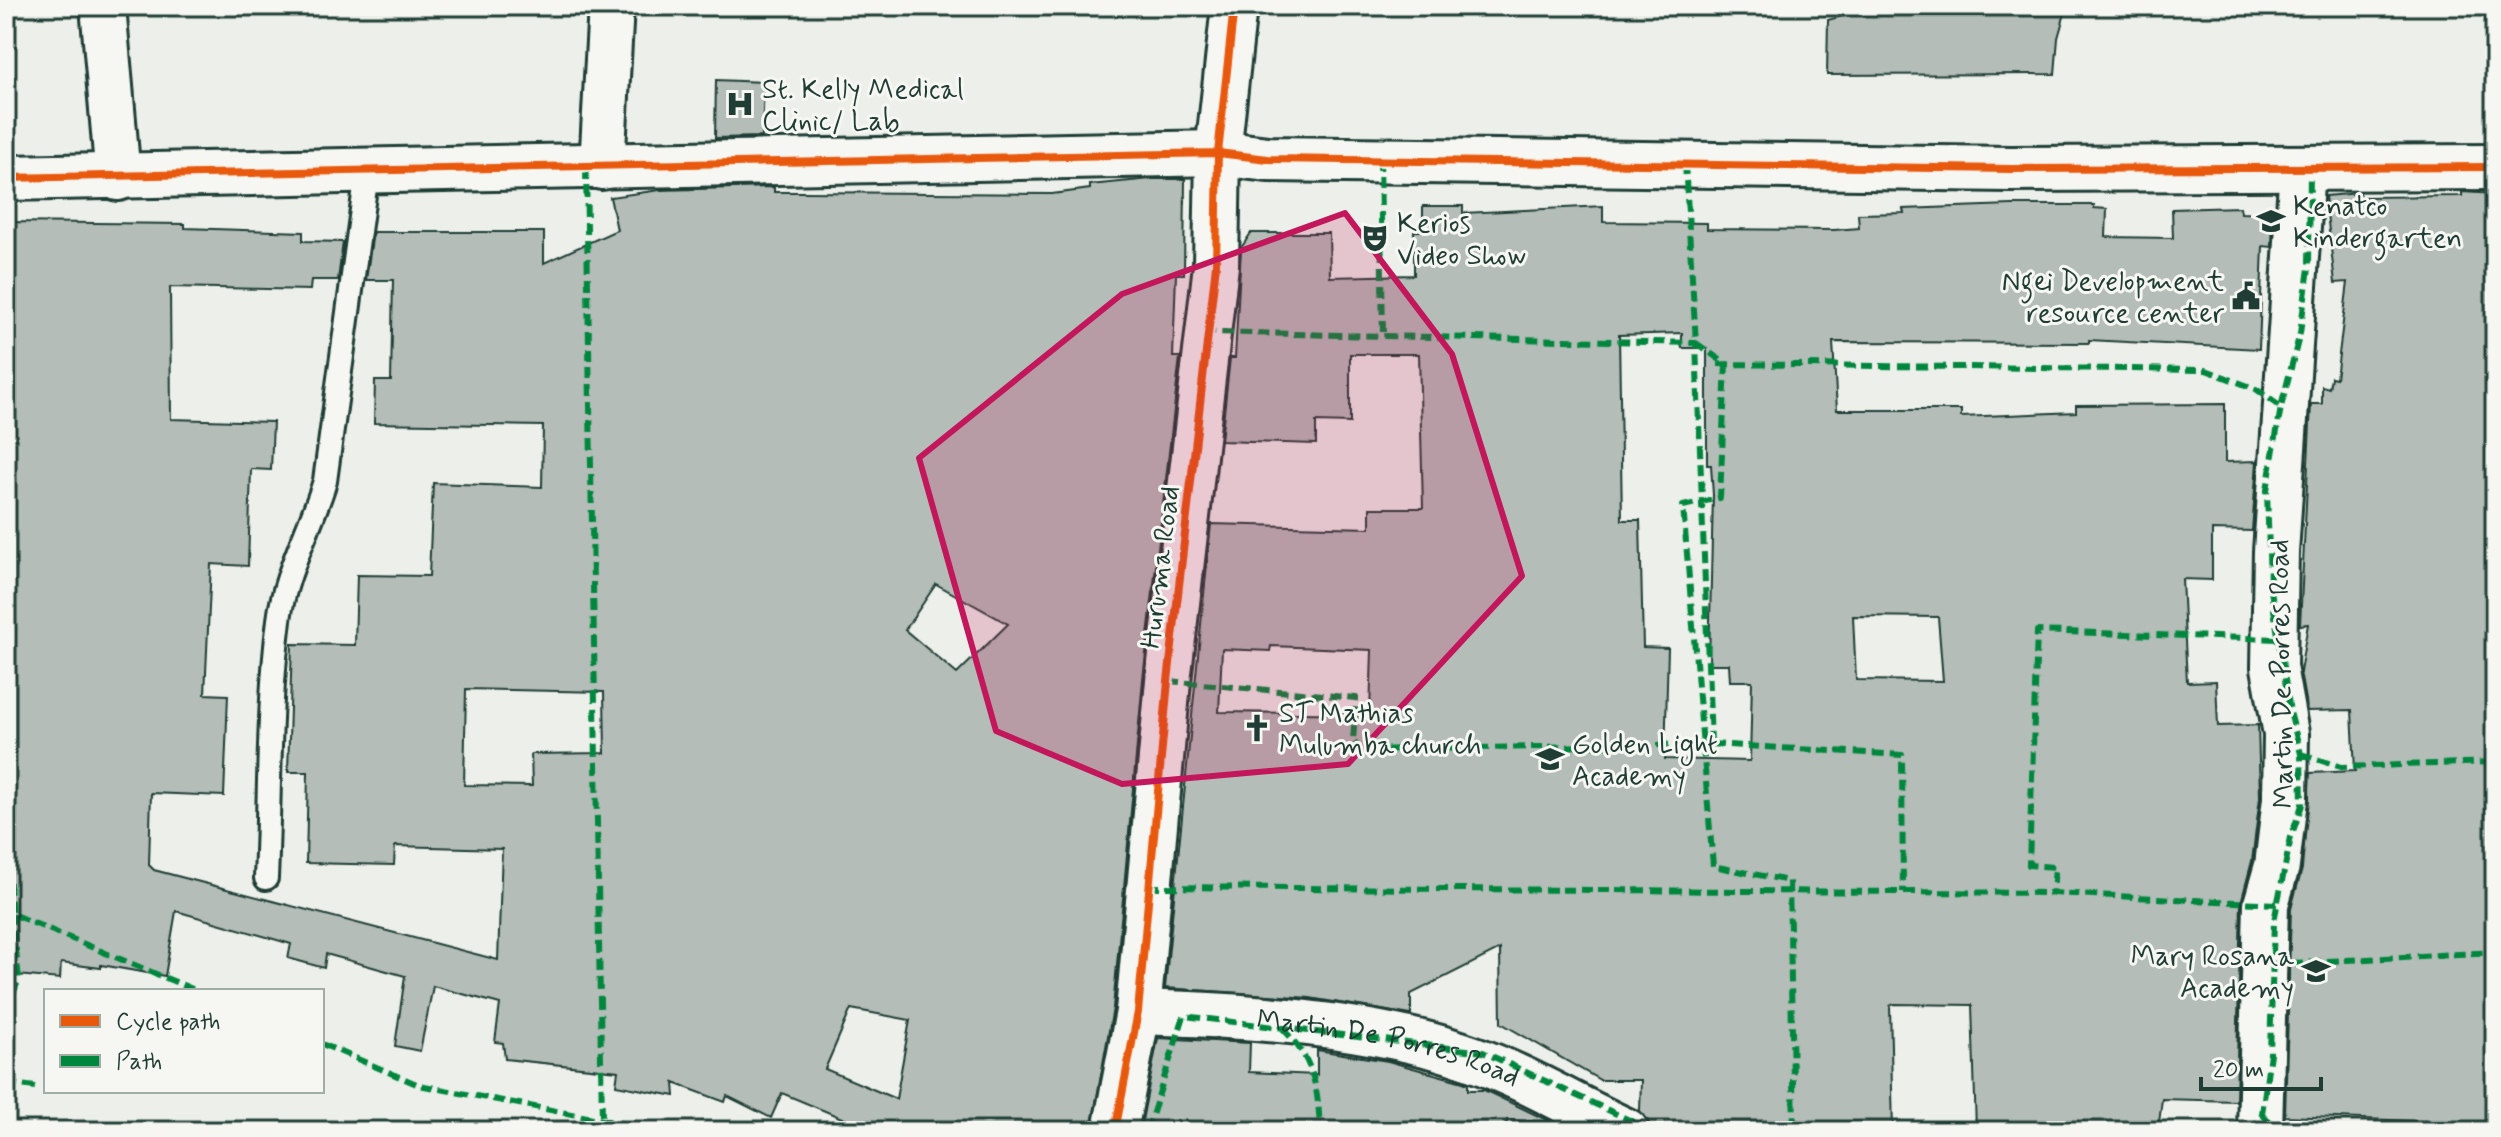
<svg xmlns="http://www.w3.org/2000/svg" width="2501" height="1137" font-family="Mynerve,sans-serif">
  <style>
    .building { fill: #b4bdb8; stroke: #1f3d34; stroke-width: 2; fill-rule: evenodd }
    .lines { fill: none; stroke-linecap: round; stroke-linejoin: round }
    .lane-casing { stroke: #1f3d34; stroke-width: 28 }
    .street-casing { stroke: #1f3d34; stroke-width: 50 }
    .lane { stroke: #f6f6f2; stroke-width: 22 }
    .street { stroke: #f6f6f2; stroke-width: 44 }
    .quiet { stroke: #00873e; stroke-width: 6; stroke-dasharray: 12 6; stroke-linecap: butt }
    .cycleway-casing { stroke: #f6f6f2; stroke-width: 13 }
    .cycleway { stroke: #e8590c; stroke-width: 8 }
    .marked { fill: #c2185b; fill-opacity: 0.2; stroke: #c2185b; stroke-width: 6; stroke-linejoin: round }
    .labels { text-anchor: middle; stroke-width: 6; stroke-linejoin: round; paint-order: stroke }
    .poi-label { font-size: 28px; fill: #1f3d34; stroke: #f6f6f2; text-anchor: start }
    .street-label { font-size: 28px; fill: #1f3d34; stroke: #f6f6f2 }
  </style>
  <rect width="100%" height="100%" fill="#edefea"/>
  <filter id="ink" filterUnits="userSpaceOnUse"><feTurbulence type="fractalNoise" baseFrequency=".0125" numOctaves="2"/><feDisplacementMap in="SourceGraphic" scale="16" xChannelSelector="R" yChannelSelector="G"/><feConvolveMatrix kernelMatrix="1 2 1 2 8 2 1 2 1" color-interpolation-filters="sRGB"/></filter>
  <g filter="url(#ink)">
    <path class="building" d="M 1845,6 L 2067,6 L 2058,38 L 2055,74 L 1827,75 L 1828,20 L 1846,15 Z
      M 716,80 L 764,82 L 762,137 L 715,138 Z
      M 1151,179 L 1185,179 L 1184,274 L 1176,274 L 1173,357 L 1180,357 L 1143,679 L 1113,1008 L 1091,1131 L 873,1131 L 782,1093 L 771,1118 L 727,1096 L 725,1102 L 674,1083 L 675,1096 L 616,1085 L 618,1071 L 505,1059 L 503,1043 L 495,1042 L 500,1004 L 433,986 L 420,1051 L 395,1046 L 405,976 L 326,954 L 324,968 L 288,958 L 291,944 L 176,911 L 165,976 L 101,965 L 101,968 L 61,963 L 60,979 L 6,974 L 6,222 L 185,224 L 185,228 L 303,232 L 303,241 L 343,242 L 338,280 L 311,280 L 310,290 L 170,287 L 171,419 L 273,422 L 271,470 L 251,469 L 248,566 L 211,564 L 205,694 L 228,695 L 224,796 L 151,793 L 149,865 L 154,870 L 498,960 L 502,849 L 395,846 L 394,865 L 306,863 L 308,772 L 288,772 L 292,644 L 355,645 L 357,575 L 429,576 L 433,483 L 542,487 L 543,426 L 374,423 L 375,381 L 391,381 L 393,280 L 366,280 L 373,232 L 544,232 L 544,263 L 617,230 L 610,197 L 660,190 L 774,187 L 774,192 L 801,192 L 1052,194 L 1090,189 L 1090,185 ZM 936,584 L 1008,624 L 957,674 L 905,630 ZM 466,689 L 604,692 L 605,753 L 531,754 L 532,786 L 464,785 ZM 851,1009 L 910,1020 L 896,1099 L 825,1069 Z
      M 2462,192 L 2495,194 L 2492,1124 L 2285,1116 L 2291,908 L 2302,869 L 2310,773 L 2355,771 L 2352,710 L 2307,711 L 2300,672 L 2308,624 L 2300,625 L 2311,404 L 2322,404 L 2322,386 L 2329,388 L 2331,377 L 2336,378 L 2348,282 L 2335,283 L 2325,196 L 2359,193 L 2360,197 L 2462,196 Z
      M 2012,205 L 2094,205 L 2094,208 L 2107,209 L 2106,237 L 2173,238 L 2172,209 L 2240,207 L 2241,213 L 2273,214 L 2272,247 L 2263,246 L 2259,349 L 2089,340 L 2089,343 L 1833,342 L 1837,410 L 1961,410 L 1961,417 L 2076,412 L 2076,405 L 2225,404 L 2225,462 L 2257,461 L 2252,531 L 2212,530 L 2212,580 L 2182,579 L 2187,682 L 2216,681 L 2218,726 L 2258,725 L 2260,797 L 2252,861 L 2241,903 L 2236,1101 L 2162,1099 L 2158,1131 L 1976,1130 L 1972,1005 L 1894,1004 L 1890,1006 L 1893,1131 L 1650,1125 L 1640,1111 L 1641,1080 L 1600,1080 L 1501,1023 L 1500,949 L 1411,994 L 1411,1015 L 1310,998 L 1165,988 L 1211,524 L 1370,528 L 1370,508 L 1423,508 L 1419,354 L 1350,354 L 1350,423 L 1316,422 L 1316,444 L 1221,441 L 1230,358 L 1235,358 L 1241,248 L 1251,233 L 1329,233 L 1330,277 L 1414,275 L 1414,231 L 1423,231 L 1423,206 L 1463,206 L 1463,213 L 1603,206 L 1603,222 L 1707,223 L 1707,229 L 1834,230 L 1859,228 L 1858,214 L 1904,213 L 1903,209 ZM 1682,333 L 1682,348 L 1707,348 L 1707,465 L 1711,465 L 1713,495 L 1709,664 L 1729,664 L 1730,681 L 1752,681 L 1750,761 L 1665,759 L 1668,648 L 1643,647 L 1640,520 L 1622,520 L 1619,335 ZM 1853,616 L 1938,617 L 1943,681 L 1856,680 ZM 1271,646 L 1372,650 L 1370,714 L 1219,712 L 1222,649 L 1270,651 Z
      M 1158,1038 L 1250,1043 L 1249,1072 L 1317,1075 L 1317,1050 L 1388,1061 L 1463,1082 L 1468,1084 L 1468,1090 L 1484,1090 L 1551,1122 L 1507,1120 L 1505,1131 L 1140,1131 Z"/>
    <g class="lines">
      <defs>
        <path id="lane" d="M 266,878 C 270,793 268,705 279,620 C 285,571 311,528 325,481 L 367,173"/>
        <g id="street">
          <path d="M 103,6 L 118,178"/>
          <path d="M 602,167 L 611,6"/>
          <path d="M 6,178 L 1218,153 L 1268,159 L 2011,169 L 2495,167"/>
          <path id="s1" d="M 1138,1012 C 1241,1015 1375,1023 1471,1058 C 1525,1077 1574,1107 1626,1131"/>
          <path d="M 1115,1131 L 1138,1012 L 1168,681 L 1216,265 L 1218,153 L 1234,6"/>
          <path d="M 2260,1131 L 2266,904 L 2277,866 L 2285,799 L 2286,734 L 2274,667 L 2276,552 L 2302,168"/>
        </g>
      </defs>
      <use href="#lane" class="lane-casing"/>
      <use href="#street" class="street-casing"/>
      <use href="#lane" class="lane"/>
      <use href="#street" class="street"/>
      <path class="quiet" d="M 1380,158 L 1383,336
        M 1685,163 L 1696,343 L 1726,364 L 1720,498 L 1683,506 L 1713,866 L 1789,881 L 1794,1131
        M 586,168 L 602,1120
        M 1718,364 L 2206,370 L 2256,389 L 2281,407
        M 1168,681 L 1356,698 L 1353,741 L 1361,750 L 1711,744 L 1696,343 L 1206,332
        M 1711,744 L 1902,755 L 1903,892
        M 2301,754 L 2341,767 L 2495,762
        M 6,828 L 12,914 L 197,991
        M 1148,887 L 2053,893
        M 2277,904 L 2053,893 L 2055,867 L 2029,865 L 2037,631 L 2277,639
        M 2273,964 L 2495,952
        M 6,1011 L 19,979 L 12,914
        M 1282,1028 C 1314,1060 1318,1086 1320,1131
        M 322,1044 L 419,1085 L 661,1131
        M 6,1083 L 35,1087
        M 2262,1114 C 2282,1137 2302,1125 2328,1131
        M 1147,1131 L 1184,1016 L 1483,1052 L 1653,1131
        M 2251,1131 L 2262,1114 L 2270,1053 L 2274,921 L 2291,837 L 2302,805 L 2301,754 L 2290,712 L 2270,584 L 2267,490 L 2281,407 L 2300,333 L 2309,268 L 2310,168"/>
      <defs>
        <path id="cycleway" d="M 6,178 L 1218,153 L 1268,159 L 2011,169 L 2495,167
          M 1115,1131 L 1138,1012 L 1168,681 L 1216,265 L 1218,153 L 1234,6"/>
      </defs>
      <use href="#cycleway" class="cycleway-casing"/>
      <use href="#cycleway" class="cycleway"/>
    </g>
  </g>
  <path class="marked" d="M 1345,213 L 1452,354 L 1522,576 L 1348,764 L 1122,784 L 996,731 L 919,458 L 1122,294 Z"/>
  <defs>
    <symbol id="hospital-bare" viewBox="-9 -9 18 18"><path d="M-5-5h3v3.5h4V-5h3V5h-3V1.5h-4V5h-3Z" fill="#1f3d34" stroke="#f6f6f2" stroke-width="2.5" paint-order="stroke"/></symbol>
    <symbol id="school-bare" viewBox="-9 -9 18 18"><path d="M0-5L7-2L0 1L-7-2ZM-4 1L0 2.5L4 1V4Q0 6-4 4Z" fill="#1f3d34" stroke="#f6f6f2" stroke-width="2.5" paint-order="stroke"/></symbol>
    <symbol id="theatre-bare" viewBox="-9 -9 18 18"><path d="M-5-5.5Q0-4 5-5.5V0Q5 5 0 6Q-5 5-5 0ZM-3.3-2.5H-1v1.5H-3.3ZM1-2.5H3.3v1.5H1ZM-2.8 1Q0 5.5 2.8 1Z" fill="#1f3d34" stroke="#f6f6f2" stroke-width="2.5" paint-order="stroke"/></symbol>
    <symbol id="civic-bare" viewBox="-9 -9 18 18"><path d="M-.6-6.5H3V-4.5H.6V-3L4-1V1h2V6H-6V1h2V-1L-.6-3ZM-1.2 2.5V6h2.4V2.5Z" fill="#1f3d34" stroke="#f6f6f2" stroke-width="2.5" paint-order="stroke"/></symbol>
    <symbol id="church-bare" viewBox="-9 -9 18 18"><path d="M-1.2-6h2.4v3.5h3.3v2.4h-3.3V6h-2.4V-.1h-3.3v-2.4h3.3Z" fill="#1f3d34" stroke="#f6f6f2" stroke-width="2.5" paint-order="stroke"/></symbol>
  </defs>
  <g fill-rule="evenodd">
    <use href="#hospital-bare" x="720" y="84" width="40" height="40"/>
    <use href="#school-bare" x="2251" y="201" width="40" height="40"/>
    <use href="#theatre-bare" x="1355" y="218" width="40" height="40"/>
    <use href="#civic-bare" x="2226" y="276" width="40" height="40"/>
    <use href="#church-bare" x="1237" y="708" width="40" height="40"/>
    <use href="#school-bare" x="1530" y="739" width="40" height="40"/>
    <use href="#school-bare" x="2296" y="951" width="40" height="40"/>
  </g>
  <g class="labels">
    <g class="poi-label">
      <text x="762" y="98">St. Kelly Medical<tspan x="762" dy="32">Clinic/ Lab</tspan></text>
      <text x="2293" y="215">Kenatco<tspan x="2293" dy="32">Kindergarten</tspan></text>
      <text x="1397" y="232">Kerios<tspan x="1397" dy="32">Video Show</tspan></text>
      <text x="2224" y="290" text-anchor="end">Ngei Development<tspan x="2224" dy="32">resource center</tspan></text>
      <text x="1279" y="722">ST Mathias<tspan x="1279" dy="32">Mulumba church</tspan></text>
      <text x="1572" y="753">Golden Light<tspan x="1572" dy="32">Academy</tspan></text>
      <text x="2294" y="965" text-anchor="end">Mary Rosana<tspan x="2294" dy="32">Academy</tspan></text>
    </g>
    <g class="street-label">
      <text transform="translate(1159 567) rotate(-83)" y="10">Huruma Road</text>
      <text transform="translate(2280 674) rotate(-91)" y="10">Martin De Porres Road</text>
      <text dy="10" stroke="none"><textPath href="#s1" startOffset="254">Martin De Porres Road</textPath></text>
    </g>
  </g>
  <rect width="2501" height="1137" fill="none" stroke="#f6f6f2" stroke-width="32"/>
  <rect x="16" y="16" width="2469" height="1105" fill="none" stroke="#1f3d34" stroke-width="3" filter="url(#ink)"/>
  <rect x="44" y="989" width="280" height="104" fill="#f6f6f2" stroke="#a0aca6" stroke-width="2"/>
  <rect x="60" y="1015" width="40" height="12" fill="#e8590c" stroke="#a0aca6" stroke-width="2"/>
  <text x="116" y="1029" font-size="24" fill="#1f3d34">Cycle path</text>
  <rect x="60" y="1055" width="40" height="12" fill="#00873e" stroke="#a0aca6" stroke-width="2"/>
  <text x="116" y="1069" font-size="24" fill="#1f3d34">Path</text>
  <path d="M2201 1077v12h120v-12" fill="none" stroke="#1f3d34" stroke-width="4"/>
  <text x="2213" y="1077" font-size="24" fill="#1f3d34" stroke="#f6f6f2" stroke-width="6" paint-order="stroke">20 m</text>
</svg>
